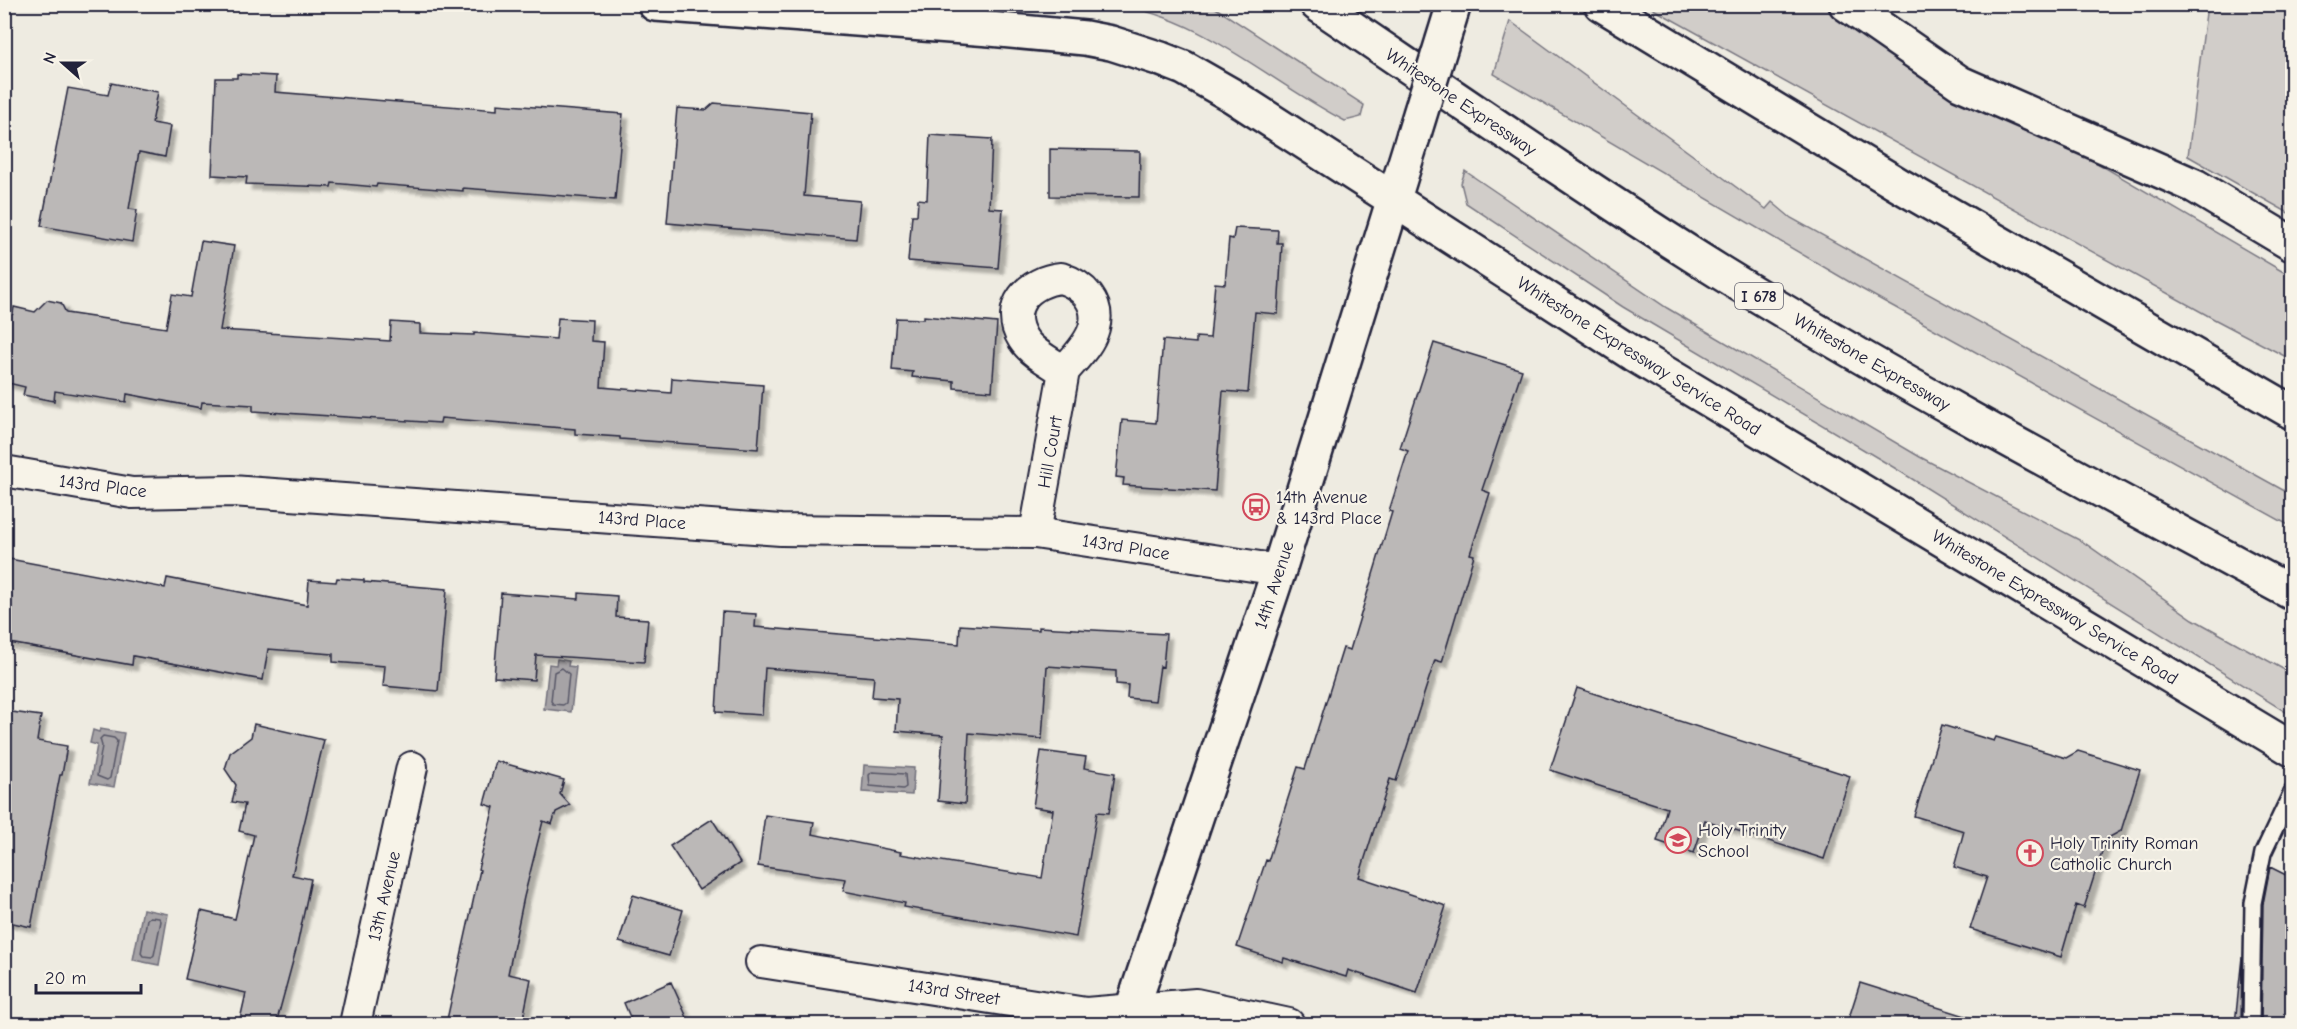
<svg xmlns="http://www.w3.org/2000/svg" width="2297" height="1029" font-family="'Comic Neue',sans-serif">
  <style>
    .green { fill: #d1cdc9; stroke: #7a7882; stroke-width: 1.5 }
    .water { fill: #a6a3a6; stroke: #716f7b; stroke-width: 1.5 }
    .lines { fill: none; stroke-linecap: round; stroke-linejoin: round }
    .shore { stroke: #575666; stroke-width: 1.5 }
    .building { fill: #bbb8b7; stroke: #22223b; stroke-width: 1.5; filter: url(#shadow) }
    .lane-casing { stroke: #22223b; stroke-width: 20 }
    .street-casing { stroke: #22223b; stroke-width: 34 }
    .secondary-casing { stroke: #22223b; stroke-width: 38 }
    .highway-casing { stroke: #22223b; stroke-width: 38 }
    .lane { stroke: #f7f3e8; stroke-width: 15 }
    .street { stroke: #f7f3e8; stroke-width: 30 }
    .secondary { stroke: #f7f3e8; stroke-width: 33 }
    .highway { stroke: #f7f3e8; stroke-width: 33 }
    .secondary-bridge-casing { stroke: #22223b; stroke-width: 38; stroke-linecap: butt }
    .secondary-bridge { stroke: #f7f3e8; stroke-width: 33 }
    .labels { text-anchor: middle; stroke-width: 4.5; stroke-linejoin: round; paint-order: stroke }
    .shield { fill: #f7f3e8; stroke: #62616f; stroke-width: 1.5 }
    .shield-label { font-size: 16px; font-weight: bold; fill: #22223b }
    .street-label { font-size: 18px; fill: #22223b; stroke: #f7f3e8 }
    .poi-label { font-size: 18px; fill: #22223b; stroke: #f7f3e8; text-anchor: start }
  </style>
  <defs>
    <filter id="shadow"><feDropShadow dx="5.5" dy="5.5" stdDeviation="1.5" flood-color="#0004"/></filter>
  </defs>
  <rect width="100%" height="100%" fill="#eeebe1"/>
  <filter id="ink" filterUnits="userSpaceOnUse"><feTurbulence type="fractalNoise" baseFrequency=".0167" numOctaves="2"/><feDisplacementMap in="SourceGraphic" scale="12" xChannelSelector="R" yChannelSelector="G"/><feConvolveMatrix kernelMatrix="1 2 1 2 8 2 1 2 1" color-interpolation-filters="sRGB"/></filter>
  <g filter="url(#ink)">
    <path class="green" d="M 1114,5 L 1211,5 L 1364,105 L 1361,117 L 1345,121 C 1269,82 1201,15 1114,5 Z
      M 1646,5 L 1827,5 L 2292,277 L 2292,360 L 2214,319 Z
      M 2207,5 L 2292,5 L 2292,215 L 2188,156 Z
      M 1510,21 L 1766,209 L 1772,202 L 1791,218 L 2292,495 L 2292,527 L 1858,287 L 1494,74 Z
      M 1465,171 L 1667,308 L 1920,457 L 2083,542 L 2193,619 L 2292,674 L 2292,716 L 1893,467 L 1623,307 L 1466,203 L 1461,183 Z"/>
    <path class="water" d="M 557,659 L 569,661 L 568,666 L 576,667 L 571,712 L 544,709 L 549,664 L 556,665 Z
      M 100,729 L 124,733 L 114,787 L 90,783 L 97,745 L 90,743 L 93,730 L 99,732 Z
      M 864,765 L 914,768 L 912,795 L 862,792 Z
      M 143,909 L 168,914 L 159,965 L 133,960 Z"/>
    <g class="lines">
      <path class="shore" d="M 562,668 L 569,674 L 566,703 L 563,705 L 553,704 L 551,701 L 554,672 Z
        M 103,736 L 114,738 L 117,741 L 110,778 L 107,780 L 97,776 L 102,746 L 100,739 Z
        M 872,772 L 905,774 L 906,787 L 903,789 L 870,786 L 869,775 Z
        M 150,917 L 159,918 L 161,921 L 154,955 L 152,957 L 143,956 L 141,953 L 147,919 Z"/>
    </g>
    <path class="building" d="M 237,74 L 276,76 L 275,92 L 497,110 L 497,104 L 623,114 L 615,200 L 463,188 L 463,191 L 377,184 L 376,187 L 332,183 L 331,187 L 246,184 L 247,177 L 212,175 L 216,78 L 237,78 Z
      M 111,83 L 158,92 L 152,123 L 170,126 L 165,157 L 139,152 L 129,209 L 137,210 L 132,242 L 41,226 L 68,88 L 108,95 Z
      M 714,103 L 811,112 L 804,196 L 860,201 L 856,239 L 667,223 L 677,108 L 706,110 Z
      M 930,135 L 992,139 L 989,208 L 1003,209 L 998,268 L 908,261 L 912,215 L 917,215 L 918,199 L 927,200 Z
      M 1050,149 L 1140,151 L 1139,197 L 1050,196 Z
      M 1235,228 L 1278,230 L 1277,243 L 1282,243 L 1278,314 L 1255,312 L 1248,393 L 1223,391 L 1215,491 L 1123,485 L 1124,478 L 1116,477 L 1122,420 L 1156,423 L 1163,340 L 1196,343 L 1196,337 L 1210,338 L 1215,283 L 1225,284 L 1229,238 L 1233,239 Z
      M 201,241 L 234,246 L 220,330 L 390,341 L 391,322 L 420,324 L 420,333 L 474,335 L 474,333 L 556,339 L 558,318 L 592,320 L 591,341 L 604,342 L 601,387 L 671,393 L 672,378 L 763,385 L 758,449 L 620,439 L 620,437 L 575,434 L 575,429 L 441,418 L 440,423 L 253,411 L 253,405 L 202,402 L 201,408 L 127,394 L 126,402 L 55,391 L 54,401 L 23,395 L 25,387 L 4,382 L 4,326 L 6,316 L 13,314 L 14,307 L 35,312 L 47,300 L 61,303 L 66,313 L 166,328 L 172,294 L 191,297 Z
      M 924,316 L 997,323 L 992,391 L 954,388 L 954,381 L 912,377 L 913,372 L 892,370 L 896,318 L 924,319 Z
      M 1434,343 L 1522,370 L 1482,490 L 1490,493 L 1470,554 L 1474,555 L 1442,662 L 1435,660 L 1396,781 L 1390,779 L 1359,877 L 1446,906 L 1417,993 L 1348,970 L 1346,977 L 1284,958 L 1283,962 L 1237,947 L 1266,860 L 1268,861 L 1298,767 L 1305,769 L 1343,648 L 1350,650 L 1392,512 L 1389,511 L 1408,451 L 1400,448 Z
      M 4,558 L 165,588 L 167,578 L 307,605 L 309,580 L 336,582 L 337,578 L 364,580 L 364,582 L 447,589 L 438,691 L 383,686 L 385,666 L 333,662 L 333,654 L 268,649 L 263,680 L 133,656 L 132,665 L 4,642 Z
      M 501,593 L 579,599 L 579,593 L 617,596 L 616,617 L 648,619 L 644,662 L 536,655 L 534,680 L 494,677 Z
      M 722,612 L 756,614 L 755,627 L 959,644 L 960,625 L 1039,630 L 1039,627 L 1166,634 L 1163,667 L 1160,666 L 1155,701 L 1127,698 L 1128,685 L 1116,684 L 1116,671 L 1047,666 L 1042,739 L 969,733 L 965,804 L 938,801 L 943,735 L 896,731 L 898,699 L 872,697 L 874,677 L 765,668 L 762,715 L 716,712 Z
      M 1577,688 L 1850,776 L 1824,859 L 1705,820 L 1694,853 L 1657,841 L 1667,808 L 1550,770 Z
      M 4,711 L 41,716 L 37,741 L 67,746 L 62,775 L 60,775 L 31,927 L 4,921 Z
      M 254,724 L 324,740 L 292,875 L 311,879 L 297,946 L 276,1024 L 239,1024 L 246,993 L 185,979 L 201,911 L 235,919 L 254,835 L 239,831 L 245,804 L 232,802 L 236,785 L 225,769 L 230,753 L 251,737 Z
      M 1942,725 L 1994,741 L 1996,737 L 2066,758 L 2078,751 L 2140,770 L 2121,831 L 2106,839 L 2084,908 L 2076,905 L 2061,957 L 1970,929 L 1987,877 L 1954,867 L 1964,831 L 1914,816 Z
      M 1041,751 L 1086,757 L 1084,768 L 1115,773 L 1109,813 L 1097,812 L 1076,937 L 904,907 L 905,903 L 843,891 L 846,879 L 758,866 L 765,815 L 814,822 L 812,834 L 901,852 L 900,854 L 1042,878 L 1053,810 L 1033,807 Z
      M 496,761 L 564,780 L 560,794 L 570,805 L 556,812 L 552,824 L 543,821 L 524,897 L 508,974 L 531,979 L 522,1024 L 446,1024 L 480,870 L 478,869 L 494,807 L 484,804 Z
      M 712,819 L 740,863 L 699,890 L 670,846 Z
      M 2270,867 L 2292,878 L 2292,1024 L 2261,1024 L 2263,904 Z
      M 633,895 L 683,910 L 669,956 L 619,942 Z
      M 2242,957 L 2241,1024 L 2235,1024 Z
      M 671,982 L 690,1024 L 633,1024 L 624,1003 Z
      M 1860,983 L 1972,1018 L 1971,1024 L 1847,1024 Z"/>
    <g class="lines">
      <defs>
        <path id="lane" d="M 2251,1024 L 2253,903 L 2263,853 L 2292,792"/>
        <path id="street" d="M 1061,278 C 1083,285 1101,303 1094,328 C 1090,344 1074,359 1064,371 C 1050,362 1032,353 1023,339 C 1003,307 1029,281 1061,278 Z
          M 4,471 L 132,493 L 232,491 L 781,530 L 1035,533 L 1279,570
          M 1035,533 L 1064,371
          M 761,962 L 1086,1013 L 1196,1004 L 1289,1024
          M 355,1024 L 412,767"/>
        <path id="secondary" d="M 655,4 L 990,29 L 1085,38 L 1111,43 L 1161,59 L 1184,68 L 1233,96 L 1633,354 L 2292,749
          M 1846,4 L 1960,83 L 2195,186 L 2292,244
          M 1127,1024 L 1279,570 L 1413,137"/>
        <path id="highway" d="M 1317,4 C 1450,94 1582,186 1718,271 C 1905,387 2099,489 2292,593
          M 1601,4 L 1899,185 L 2292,412"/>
      </defs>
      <use href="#lane" class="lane-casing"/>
      <use href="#street" class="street-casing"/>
      <use href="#secondary" class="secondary-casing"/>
      <use href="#highway" class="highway-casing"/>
      <use href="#lane" class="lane"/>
      <use href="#street" class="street"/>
      <use href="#secondary" class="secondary"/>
      <use href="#highway" class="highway"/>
      <defs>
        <path id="secondary-bridge" d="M 1413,137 L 1454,4"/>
      </defs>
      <use href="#secondary-bridge" class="secondary-bridge-casing"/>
      <use href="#secondary-bridge" class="secondary-bridge"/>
    </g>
  </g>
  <defs>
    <symbol id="bus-ring" viewBox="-11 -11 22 22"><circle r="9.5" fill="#f7f3e8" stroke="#d1495b" stroke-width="1.5"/><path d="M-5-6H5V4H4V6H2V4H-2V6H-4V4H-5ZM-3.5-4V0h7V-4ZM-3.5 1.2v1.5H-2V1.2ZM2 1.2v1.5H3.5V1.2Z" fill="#d1495b"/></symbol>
    <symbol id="school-ring" viewBox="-11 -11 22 22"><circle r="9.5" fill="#f7f3e8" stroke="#d1495b" stroke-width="1.5"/><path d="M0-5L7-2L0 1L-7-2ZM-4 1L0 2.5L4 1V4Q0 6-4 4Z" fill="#d1495b"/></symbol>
    <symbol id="church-ring" viewBox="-11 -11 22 22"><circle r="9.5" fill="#f7f3e8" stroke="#d1495b" stroke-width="1.5"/><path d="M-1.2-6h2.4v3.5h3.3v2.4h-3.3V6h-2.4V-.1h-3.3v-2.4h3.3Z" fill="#d1495b"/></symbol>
  </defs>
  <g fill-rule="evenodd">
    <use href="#bus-ring" x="1241" y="492" width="30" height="30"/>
    <use href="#school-ring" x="1663" y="825" width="30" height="30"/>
    <use href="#church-ring" x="2015" y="838" width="30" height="30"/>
  </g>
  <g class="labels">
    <rect class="shield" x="1735" y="283" width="48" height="26" rx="4.5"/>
    <g class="shield-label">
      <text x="1759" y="302">I 678</text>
    </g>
    <g class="street-label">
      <text transform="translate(1461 102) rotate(34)" y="6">Whitestone Expressway</text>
      <text transform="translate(1639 356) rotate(32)" y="6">Whitestone Expressway Service Road</text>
      <text transform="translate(1872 362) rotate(30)" y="6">Whitestone Expressway</text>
      <text transform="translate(1050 452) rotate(-80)" y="6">Hill Court</text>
      <text transform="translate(103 486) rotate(7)" y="6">143rd Place</text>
      <text transform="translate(642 520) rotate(4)" y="6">143rd Place</text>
      <text transform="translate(1126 547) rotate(9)" y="6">143rd Place</text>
      <text transform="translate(1274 585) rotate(-72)" y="6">14th Avenue</text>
      <text transform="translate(2055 607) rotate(31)" y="6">Whitestone Expressway Service Road</text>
      <text transform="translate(384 896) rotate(-77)" y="6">13th Avenue</text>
      <text transform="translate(954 992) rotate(9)" y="6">143rd Street</text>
    </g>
    <g class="poi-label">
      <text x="1276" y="503">14th Avenue<tspan x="1276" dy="21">&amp; 143rd Place</tspan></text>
      <text x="1698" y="836">Holy Trinity<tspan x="1698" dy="21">School</tspan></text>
      <text x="2050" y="849">Holy Trinity Roman<tspan x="2050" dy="21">Catholic Church</tspan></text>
    </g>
  </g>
  <rect width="2297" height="1029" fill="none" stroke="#f7f3e8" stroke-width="24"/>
  <rect x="12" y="12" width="2273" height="1005" fill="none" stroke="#22223b" stroke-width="2" filter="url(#ink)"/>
  <g transform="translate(63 63) rotate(291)" stroke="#f7f3e8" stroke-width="4.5" paint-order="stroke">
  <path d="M0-4.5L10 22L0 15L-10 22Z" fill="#22223b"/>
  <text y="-9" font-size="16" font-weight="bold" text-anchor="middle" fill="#22223b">N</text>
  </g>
  <path d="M36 984v9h105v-9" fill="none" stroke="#22223b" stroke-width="3"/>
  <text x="45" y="984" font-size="18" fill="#22223b" stroke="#f7f3e8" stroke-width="4.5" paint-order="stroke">20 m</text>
</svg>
